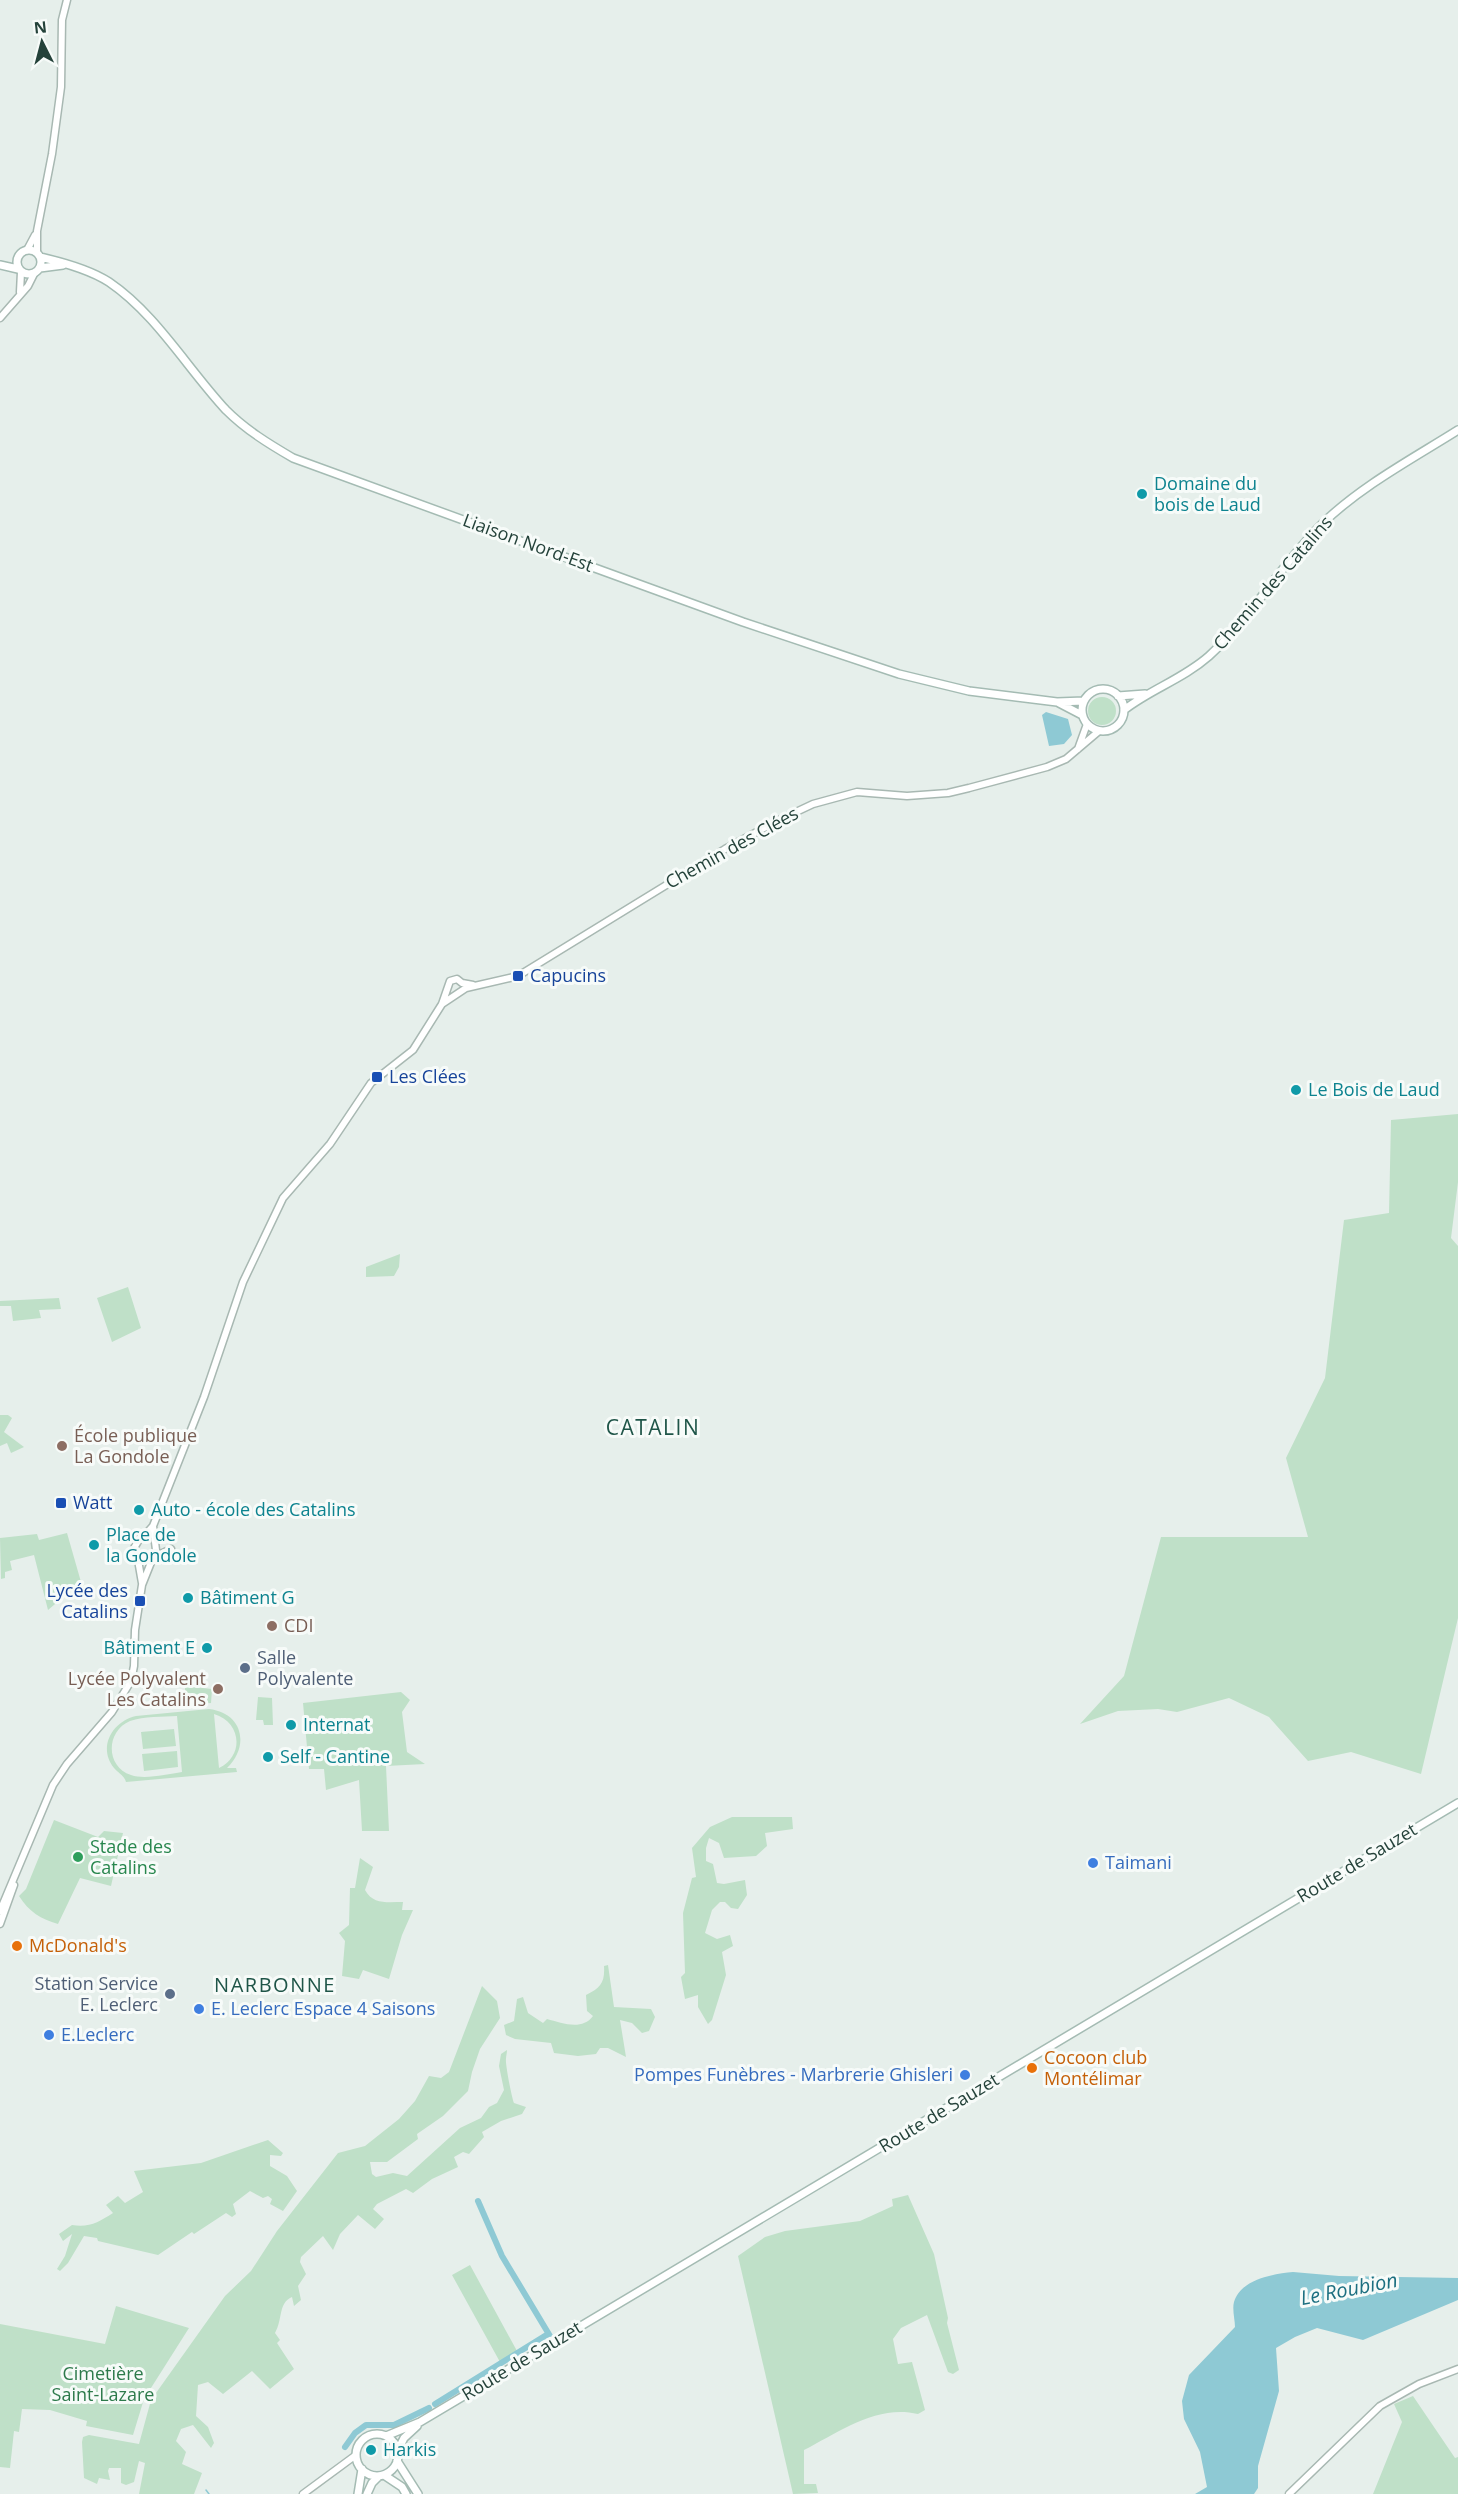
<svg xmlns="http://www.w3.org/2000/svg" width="1458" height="2494" font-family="'Open Sans',sans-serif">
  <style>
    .green { fill: #bfe0c8; fill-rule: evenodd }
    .water { fill: #8ec9d4 }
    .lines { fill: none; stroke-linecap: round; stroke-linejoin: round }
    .stream { stroke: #8ec9d4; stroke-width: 1.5 }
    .canal { stroke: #8ec9d4; stroke-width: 6 }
    .tertiary-casing { stroke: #a8b8b2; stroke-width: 9 }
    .secondary-casing { stroke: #a4bbb3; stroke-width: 10 }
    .tertiary { stroke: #fff; stroke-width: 6 }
    .secondary { stroke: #fff; stroke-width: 7 }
    .culture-dot { fill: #0f9aa8; stroke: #f7fbf9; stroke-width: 2 }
    .transit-dot { fill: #1a4fb4; stroke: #f7fbf9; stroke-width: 2 }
    .education-dot { fill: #8d6e63; stroke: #f7fbf9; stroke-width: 2 }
    .service-dot { fill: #5c6f8a; stroke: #f7fbf9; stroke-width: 2 }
    .leisure-dot { fill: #2e9e5b; stroke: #f7fbf9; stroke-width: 2 }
    .shop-dot { fill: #3f7fe0; stroke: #f7fbf9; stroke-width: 2 }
    .food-dot { fill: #e8710a; stroke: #f7fbf9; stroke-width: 2 }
    .labels { text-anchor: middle; stroke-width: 6; stroke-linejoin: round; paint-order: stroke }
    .culture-label { font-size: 18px; fill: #0d838f; stroke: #f7fbf9; text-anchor: start }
    .street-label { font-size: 18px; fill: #24423a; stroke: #f7fbf9 }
    .transit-label { font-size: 18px; fill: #164399; stroke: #f7fbf9; text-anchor: start }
    .education-label { font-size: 18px; fill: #785e54; stroke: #f7fbf9; text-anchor: start }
    .service-label { font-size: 18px; fill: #4e5e75; stroke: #f7fbf9; text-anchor: start }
    .leisure-label { font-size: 18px; fill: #27864d; stroke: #f7fbf9; text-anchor: start }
    .shop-label { font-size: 18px; fill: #366cbe; stroke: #f7fbf9; text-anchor: start }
    .food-label { font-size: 18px; fill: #c56008; stroke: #f7fbf9; text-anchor: start }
    .park-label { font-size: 18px; fill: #2d7a4b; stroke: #f7fbf9 }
    .neighbourhood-label { font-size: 20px; letter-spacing: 1.5px; fill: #1f5548; stroke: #f7fbf9 }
    .water-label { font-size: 20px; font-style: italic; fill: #1c6f80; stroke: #f7fbf9 }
    .quarter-label { font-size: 21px; letter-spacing: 1.5px; fill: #1f5548; stroke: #f7fbf9 }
  </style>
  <rect width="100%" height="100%" fill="#e6efeb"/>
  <path class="green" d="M1088 711a14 14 0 1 1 28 0a14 14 0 1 1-28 0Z
    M 1458,1114 L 1458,1182 L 1451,1238 L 1458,1246 L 1458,1618 L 1421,1774 L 1351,1752 L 1308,1761 L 1269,1717 L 1229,1698 L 1177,1712 L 1158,1709 L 1118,1711 L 1080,1724 L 1124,1676 L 1161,1537 L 1308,1537 L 1286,1458 L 1325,1378 L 1344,1220 L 1389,1213 L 1391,1120 Z
    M 400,1254 L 399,1267 L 394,1276 L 366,1277 L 366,1267 Z
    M 128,1287 L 141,1328 L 112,1342 L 97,1298 Z
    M 59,1298 L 61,1309 L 39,1310 L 41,1318 L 13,1321 L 11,1306 L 0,1306 L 0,1301 Z
    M 0,1415 L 8,1415 L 12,1418 L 4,1432 L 24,1447 L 11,1453 L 7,1443 L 0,1446 Z
    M 67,1533 L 81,1582 L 48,1610 L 34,1555 L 10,1561 L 12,1570 L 5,1572 L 5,1578 L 1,1579 L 0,1538 L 37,1534 L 39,1540 Z
    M 185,1686 L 212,1689 L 211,1703 L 185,1705 Z
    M 401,1692 L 410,1700 L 402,1712 L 407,1752 L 425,1764 L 386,1766 L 389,1831 L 362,1831 L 359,1780 L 326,1790 L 324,1769 L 309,1769 L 303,1703 Z
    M 258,1697 L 272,1698 L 273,1725 L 264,1725 L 263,1720 L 256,1720 Z
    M 209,1709 C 243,1713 250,1746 227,1768 L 236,1768 L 237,1772 L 126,1782 C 124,1775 118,1773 114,1768 C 97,1747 113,1721 136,1716 ZM 214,1714 C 241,1722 245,1755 219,1768 ZM 177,1716 L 182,1772 C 167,1774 145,1780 131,1775 C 105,1766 106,1731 130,1721 C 144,1716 163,1717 177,1716 Z
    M 174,1729 L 176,1746 L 143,1749 L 141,1732 Z
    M 177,1751 L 178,1767 L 144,1771 L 142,1754 Z
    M 732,1817 L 792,1817 L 793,1829 L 765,1833 L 767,1846 L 756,1856 L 724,1858 L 719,1843 L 709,1838 L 706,1848 L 706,1861 L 713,1864 L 717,1883 L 724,1884 L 745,1880 L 747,1895 L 738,1909 L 731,1908 L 725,1902 L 720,1902 L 712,1910 L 705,1933 L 717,1939 L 730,1935 L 733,1946 L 722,1952 L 726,1975 L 712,2020 L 708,2024 L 698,2007 L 698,1995 L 685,1999 L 681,1977 L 685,1973 L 683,1913 L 692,1878 L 696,1877 L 692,1848 L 710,1827 Z
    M 54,1820 L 98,1837 L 104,1831 L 123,1833 L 111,1886 L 80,1878 L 58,1924 C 41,1919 29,1912 19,1896 L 26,1889 Z
    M 360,1858 L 373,1867 L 365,1890 C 373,1905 388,1902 403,1902 L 402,1910 L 413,1910 L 402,1935 L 389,1979 L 363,1970 L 359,1979 L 342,1976 L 345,1941 L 339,1933 L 349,1925 L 350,1888 L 355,1888 Z
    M 608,1965 L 614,2007 L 651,2009 L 655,2017 L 649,2031 L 642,2033 L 632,2023 L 620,2020 L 626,2057 L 608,2048 L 600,2048 L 596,2054 L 578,2056 L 554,2053 L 551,2043 L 515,2039 L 506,2035 L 504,2025 L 514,2021 L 517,1999 L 523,1997 L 528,2013 L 543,2023 L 547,2019 C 562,2023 582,2031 593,2016 L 587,2011 L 586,1995 C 601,1988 605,1982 604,1966 Z
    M 482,1986 L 497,2001 L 500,2018 L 480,2049 L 472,2072 L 468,2091 L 443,2116 L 417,2134 L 418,2139 L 387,2162 L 370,2162 L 372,2174 L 376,2177 L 393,2173 L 407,2176 L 460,2128 L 481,2118 L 489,2107 L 497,2103 L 504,2090 L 499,2066 L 501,2054 L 507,2050 C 507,2053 506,2056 506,2059 C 505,2063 512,2099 514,2103 L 526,2107 L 522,2114 L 501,2121 L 482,2132 L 484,2137 L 469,2154 L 463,2152 L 454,2157 L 458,2167 L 432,2179 L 413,2193 L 406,2189 L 377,2204 L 373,2209 L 384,2219 L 375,2229 L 358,2215 L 340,2234 L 333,2250 L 323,2236 L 301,2257 L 300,2262 L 306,2274 L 298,2286 L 301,2300 L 294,2306 L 292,2297 C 278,2303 283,2319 275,2333 L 280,2340 L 277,2343 L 294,2369 L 270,2389 L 252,2371 L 223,2394 L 208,2382 L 198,2385 L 196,2416 L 208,2427 L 214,2443 L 211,2448 L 193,2425 L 181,2429 L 176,2441 L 186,2452 L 182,2464 L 202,2473 L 194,2494 L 139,2494 L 145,2463 L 139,2461 L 134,2482 L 126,2485 L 121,2483 L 121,2468 L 109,2468 L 108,2471 L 110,2480 L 99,2478 L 97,2484 L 84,2478 L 82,2442 L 83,2437 L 89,2435 L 139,2444 L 151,2400 L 225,2296 L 251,2271 L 277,2231 L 338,2153 L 365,2146 L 399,2119 L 415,2101 L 429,2076 L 441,2078 L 449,2072 Z
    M 268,2140 L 283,2153 L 281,2156 L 270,2155 L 270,2166 L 287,2176 L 297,2191 L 283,2211 L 270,2204 L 272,2199 L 268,2196 L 263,2198 L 250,2191 L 233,2204 L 236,2214 L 232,2217 L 226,2213 L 194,2234 L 192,2232 L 158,2255 L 98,2241 L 97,2238 L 84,2236 L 68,2263 L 60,2271 L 57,2269 L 65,2256 L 72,2234 L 63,2241 L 59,2234 L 72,2225 C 89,2228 99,2222 113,2213 L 106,2205 L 118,2196 L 125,2203 L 143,2192 L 134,2171 L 201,2163 Z
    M 908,2195 L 934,2254 L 948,2318 L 947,2323 L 959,2370 L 953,2374 L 948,2372 L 927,2315 L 901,2328 L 893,2339 L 898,2364 L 912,2362 L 925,2410 L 918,2414 C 877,2404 839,2432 804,2450 L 804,2484 L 816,2484 L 818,2493 L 793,2494 L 738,2256 L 765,2237 L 785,2231 L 860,2221 L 893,2206 L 892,2199 Z
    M 470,2265 L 517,2351 L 500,2362 L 452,2275 Z
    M 116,2306 L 189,2328 L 144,2399 L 133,2435 L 86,2426 L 87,2421 L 50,2410 L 22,2409 L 19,2432 L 14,2431 L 10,2468 L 0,2467 L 0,2324 L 105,2344 Z
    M 1413,2396 L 1455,2458 L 1458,2457 L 1458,2494 L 1373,2494 L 1402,2422 L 1394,2404 Z"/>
  <path class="water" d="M 1046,712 L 1068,719 L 1072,735 L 1064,744 L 1049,746 L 1042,715 Z
    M 1293,2272 L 1339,2276 L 1458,2278 L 1458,2300 L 1363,2340 L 1317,2328 L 1295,2337 L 1276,2348 L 1279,2391 L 1258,2466 L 1258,2488 L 1254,2494 L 1195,2494 L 1207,2487 L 1200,2452 L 1184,2419 L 1182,2401 L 1189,2375 L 1235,2327 C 1235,2320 1232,2309 1234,2302 C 1241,2279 1273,2274 1293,2272 Z"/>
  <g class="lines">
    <path class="stream" d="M 206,2490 L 209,2494"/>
    <path class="canal" d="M 478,2201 L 502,2256 L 550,2336
      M 435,2404 L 548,2334
      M 345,2447 L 355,2433 L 366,2425 L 394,2425 L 429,2408"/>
    <defs>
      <path id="tertiary" d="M 27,250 L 35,235
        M 37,253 L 37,231 L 52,154 L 61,87 L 62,20 L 67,0
        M 20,292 L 21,272
        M 0,318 L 28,286 L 34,274
        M 1078,749 L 1087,724
        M 442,1004 L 466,988 L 518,976 L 725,849 L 779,820 L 813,804 L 857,792 L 907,796 L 948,793 L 969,788 L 1047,767 L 1066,759 L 1099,731
        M 145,1535 L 153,1526 L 204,1397 L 243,1282 L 283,1198 L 330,1144 L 371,1083 L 413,1050 L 442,1004 L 450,981 L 457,979 L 462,983 L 473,985
        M 154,1557 L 171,1549
        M 142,1583 L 138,1560 L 133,1550 L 141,1536 L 147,1535
        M 0,1911 L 53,1785 L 67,1764 L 112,1712 L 131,1681 L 134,1666 L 135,1630 L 142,1585 L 156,1550 L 153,1526
        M 0,1924 L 14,1885
        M 303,2494 L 356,2455
        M 1289,2494 L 1380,2406 L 1419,2384 L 1458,2369"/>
      <path id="secondary" d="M17 262a12 12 0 1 1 24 0a12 12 0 1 1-24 0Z
        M 40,257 C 62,262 89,269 109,282 C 156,314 187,368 226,410 C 246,430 269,444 293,458 L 743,622 L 899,674 L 969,691 L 1057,702 L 1084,701
        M 0,265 L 18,269
        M 40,268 L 63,265
        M1082 710a21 21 0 1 1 42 0a21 21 0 1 1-42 0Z
        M 1118,696 L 1145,694
        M 1059,703 L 1082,715
        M 1124,710 C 1151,689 1183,679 1209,656 C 1252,617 1281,564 1322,524 C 1361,486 1412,459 1458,430
        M356 2455a21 21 0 1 1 42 0a21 21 0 1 1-42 0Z
        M 386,2436 L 420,2422 L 1458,1803
        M 398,2450 L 404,2438 L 417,2426
        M 397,2461 L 418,2494
        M 384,2475 L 402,2487 L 406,2494
        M 358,2494 L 362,2469
        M 367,2494 L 372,2483 L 379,2476"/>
    </defs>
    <use href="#tertiary" class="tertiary-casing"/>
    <use href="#secondary" class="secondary-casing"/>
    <use href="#tertiary" class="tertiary"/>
    <use href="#secondary" class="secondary"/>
  </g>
  <g class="culture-dot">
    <circle cx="1142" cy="494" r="6"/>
    <circle cx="1296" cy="1090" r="6"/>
    <circle cx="139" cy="1510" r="6"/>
    <circle cx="94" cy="1545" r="6"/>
    <circle cx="188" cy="1598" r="6"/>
    <circle cx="207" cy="1648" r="6"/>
    <circle cx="291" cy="1725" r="6"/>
    <circle cx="268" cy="1757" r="6"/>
    <circle cx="371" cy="2450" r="6"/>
  </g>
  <g class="transit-dot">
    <rect x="512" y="970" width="12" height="12" rx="3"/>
    <rect x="371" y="1071" width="12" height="12" rx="3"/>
    <rect x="55" y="1497" width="12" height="12" rx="3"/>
    <rect x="134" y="1595" width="12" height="12" rx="3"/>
  </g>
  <g class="education-dot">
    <circle cx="62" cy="1446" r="6"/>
    <circle cx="272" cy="1626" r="6"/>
    <circle cx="218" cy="1689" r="6"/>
  </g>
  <g class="service-dot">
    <circle cx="245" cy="1668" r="6"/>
    <circle cx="170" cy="1994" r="6"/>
  </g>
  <circle class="leisure-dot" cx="78" cy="1857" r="6"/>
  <g class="shop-dot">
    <circle cx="1093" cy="1863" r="6"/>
    <circle cx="199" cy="2009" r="6"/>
    <circle cx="49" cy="2035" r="6"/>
    <circle cx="965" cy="2075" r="6"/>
  </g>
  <g class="food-dot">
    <circle cx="17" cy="1946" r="6"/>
    <circle cx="1032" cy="2068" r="6"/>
  </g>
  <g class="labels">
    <g class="culture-label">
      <text x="1154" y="490">Domaine du<tspan x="1154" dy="21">bois de Laud</tspan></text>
      <text x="1308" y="1096">Le Bois de Laud</text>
      <text x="151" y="1516">Auto - école des Catalins</text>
      <text x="106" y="1541">Place de<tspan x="106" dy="21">la Gondole</tspan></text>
      <text x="200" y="1604">Bâtiment G</text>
      <text x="195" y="1654" text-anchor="end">Bâtiment E</text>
      <text x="303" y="1731">Internat</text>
      <text x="280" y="1763">Self - Cantine</text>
      <text x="383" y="2456">Harkis</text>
    </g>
    <g class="street-label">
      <text transform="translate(528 543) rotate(20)" y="6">Liaison Nord-Est</text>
      <text transform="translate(1273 583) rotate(-49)" y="6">Chemin des Catalins</text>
      <text transform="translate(732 848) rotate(-29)" y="6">Chemin des Clées</text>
      <text transform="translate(1357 1863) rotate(-31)" y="6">Route de Sauzet</text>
      <text transform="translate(939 2113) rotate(-31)" y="6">Route de Sauzet</text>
      <text transform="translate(522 2361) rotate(-31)" y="6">Route de Sauzet</text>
    </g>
    <g class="transit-label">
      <text x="530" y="982">Capucins</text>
      <text x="389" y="1083">Les Clées</text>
      <text x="73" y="1509">Watt</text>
      <text x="128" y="1597" text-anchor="end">Lycée des<tspan x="128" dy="21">Catalins</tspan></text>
    </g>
    <g class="education-label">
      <text x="74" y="1442">École publique<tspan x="74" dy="21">La Gondole</tspan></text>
      <text x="284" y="1632">CDI</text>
      <text x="206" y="1685" text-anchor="end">Lycée Polyvalent<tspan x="206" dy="21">Les Catalins</tspan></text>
    </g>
    <g class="service-label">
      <text x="257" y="1664">Salle<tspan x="257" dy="21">Polyvalente</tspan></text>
      <text x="158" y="1990" text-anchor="end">Station Service<tspan x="158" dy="21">E. Leclerc</tspan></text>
    </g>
    <g class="leisure-label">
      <text x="90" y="1853">Stade des<tspan x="90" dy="21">Catalins</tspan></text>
    </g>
    <g class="shop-label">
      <text x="1105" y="1869">Taimani</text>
      <text x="211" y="2015">E. Leclerc Espace 4 Saisons</text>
      <text x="61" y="2041">E.Leclerc</text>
      <text x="953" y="2081" text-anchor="end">Pompes Funèbres - Marbrerie Ghisleri</text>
    </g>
    <g class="food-label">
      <text x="29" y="1952">McDonald's</text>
      <text x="1044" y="2064">Cocoon club<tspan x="1044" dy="21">Montélimar</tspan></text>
    </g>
    <g class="park-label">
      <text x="103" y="2380">Cimetière<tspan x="103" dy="21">Saint-Lazare</tspan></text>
    </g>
    <g class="neighbourhood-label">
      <text x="275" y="1992">NARBONNE</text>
    </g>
    <g class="water-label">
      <text transform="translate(1349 2289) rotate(-11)" y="7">Le Roubion</text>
    </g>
    <g class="quarter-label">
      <text x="653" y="1435">CATALIN</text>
    </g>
  </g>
  <g transform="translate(42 42) rotate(354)" stroke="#f7fbf9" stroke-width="4.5" paint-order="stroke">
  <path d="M0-4.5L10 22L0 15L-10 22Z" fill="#24423a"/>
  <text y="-9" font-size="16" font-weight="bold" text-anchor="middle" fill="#24423a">N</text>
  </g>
</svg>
